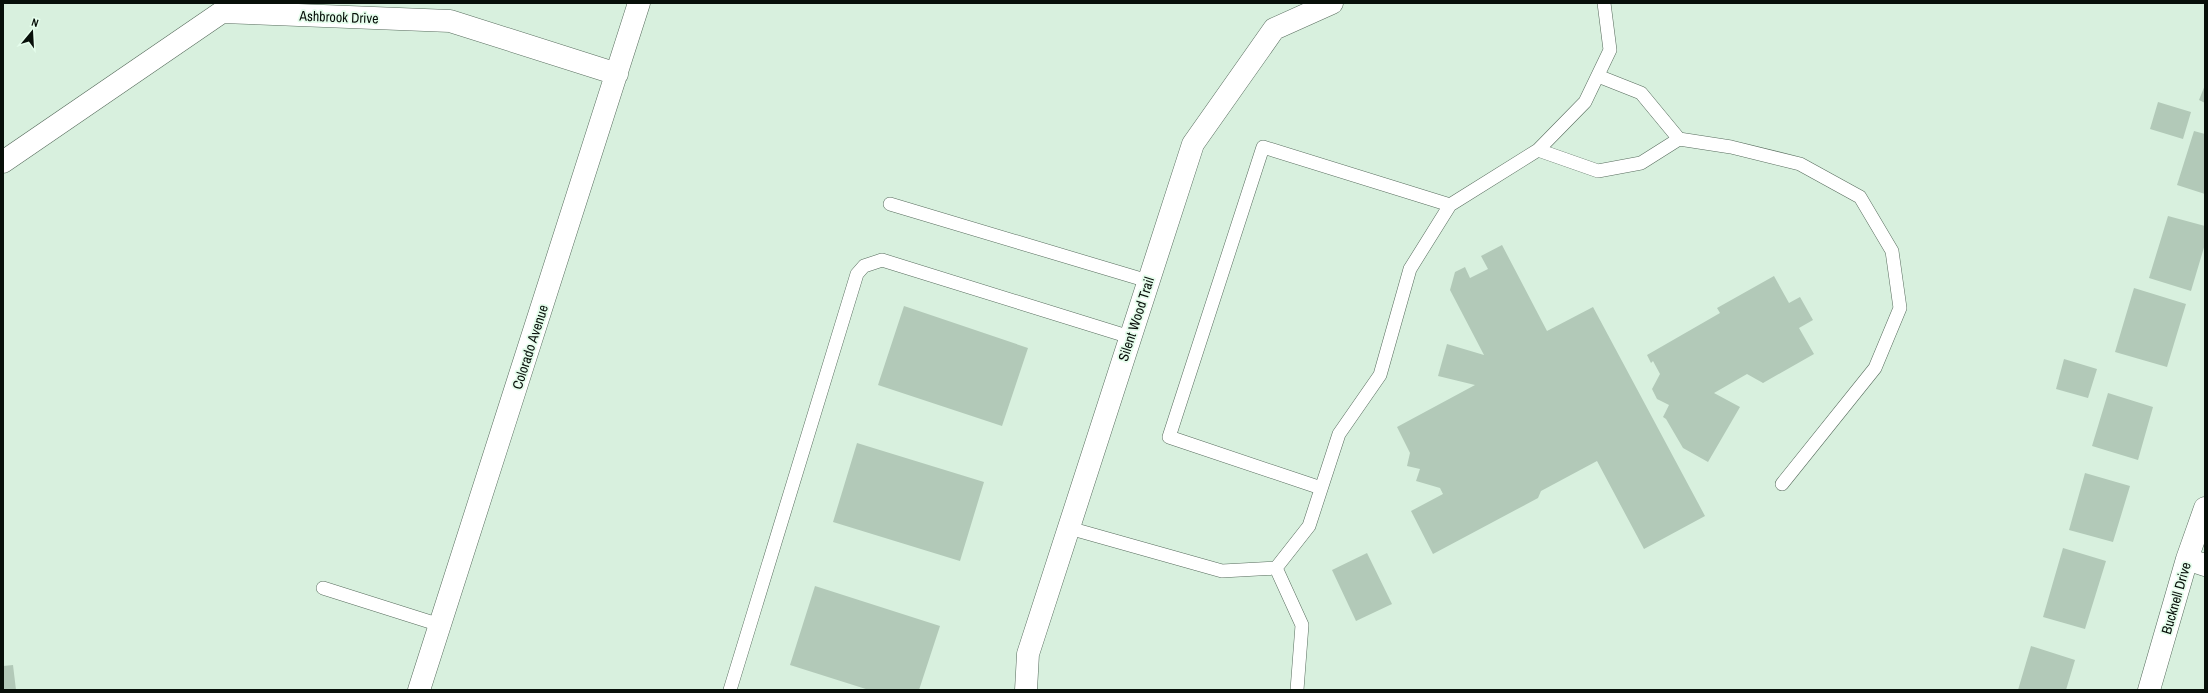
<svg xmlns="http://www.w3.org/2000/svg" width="2208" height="693" font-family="'Archivo Narrow',sans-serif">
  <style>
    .building { fill: #b2c9b8 }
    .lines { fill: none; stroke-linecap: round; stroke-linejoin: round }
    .service-casing { stroke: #576c5d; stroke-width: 14 }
    .minor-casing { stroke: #576c5d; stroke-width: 23 }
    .service { stroke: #fff; stroke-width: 13 }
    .minor { stroke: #fff; stroke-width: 22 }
    .labels { text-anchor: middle; stroke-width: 3.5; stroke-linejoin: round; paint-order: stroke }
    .street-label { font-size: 14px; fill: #070f09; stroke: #e5fdec }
  </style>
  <rect width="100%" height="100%" fill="#d8f0de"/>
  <path class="building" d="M 2205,85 L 2205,103 L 2199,100 Z
    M 2158,102 L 2191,112 L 2183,139 L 2150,129 Z
    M 2194,131 L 2205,134 L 2205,194 L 2177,185 Z
    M 2168,216 L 2205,226 L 2205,244 L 2191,291 L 2149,278 Z
    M 1502,245 L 1547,331 L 1593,307 L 1705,516 L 1644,549 L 1597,461 L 1541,491 L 1538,498 L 1433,554 L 1411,511 L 1443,494 L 1440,488 L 1416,481 L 1420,469 L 1407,466 L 1410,453 L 1397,427 L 1475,385 L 1438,376 L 1447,344 L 1484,355 L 1450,290 L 1455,272 L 1465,267 L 1470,278 L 1488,269 L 1481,256 Z
    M 1774,276 L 1789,303 L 1800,297 L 1813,320 L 1799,328 L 1814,354 L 1763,383 L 1747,374 L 1714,393 L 1740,407 L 1708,462 L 1683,448 L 1666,419 L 1663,417 L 1669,405 L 1657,399 L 1652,389 L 1660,374 L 1653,361 L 1651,363 L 1647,355 L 1720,313 L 1717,308 Z
    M 2134,288 L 2186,304 L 2167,367 L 2115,352 Z
    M 904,306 L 1028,348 L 1002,426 L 878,385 Z
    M 2064,359 L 2097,369 L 2088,398 L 2056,389 Z
    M 2108,393 L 2153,407 L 2138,460 L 2092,446 Z
    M 857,443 L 984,482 L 960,561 L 833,522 Z
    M 2085,473 L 2130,486 L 2113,542 L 2069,530 Z
    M 2063,548 L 2106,561 L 2085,629 L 2043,617 Z
    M 1367,553 L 1392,604 L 1356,621 L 1332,570 Z
    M 815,586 L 940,626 L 919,690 L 869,690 L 790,665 Z
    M 2031,646 L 2075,660 L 2066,690 L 2018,690 Z
    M 13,665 L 16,690 L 3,690 L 3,666 Z"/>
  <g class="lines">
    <defs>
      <path id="service" d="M 1598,76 L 1641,93 L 1679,139 L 1731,147 L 1800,164 L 1860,197 L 1892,251 L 1900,308 L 1875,368 L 1782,484
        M 1538,150 L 1598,171 L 1641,163 L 1679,139
        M 890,204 L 1148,281
        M 1321,488 L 1169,437 L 1263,147 L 1450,205
        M 1069,528 L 1222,571 L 1276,568 L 1309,526 L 1339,434 L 1380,375 L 1410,269 L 1450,205 L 1538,150 L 1585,102 L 1610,50 L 1604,3
        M 1276,568 L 1302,625 L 1297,690
        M 323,588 L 440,625
        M 730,690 L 857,274 L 864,266 L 882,260 L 1130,337"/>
      <path id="minor" d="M 3,162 L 222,12 L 450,21 L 617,74
        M 2187,559 L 2205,565
        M 419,690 L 639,3
        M 1026,690 L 1028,654 L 1193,144 L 1274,29 L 1332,3
        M 2149,690 L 2187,559 L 2205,508"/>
    </defs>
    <use href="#service" class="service-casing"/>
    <use href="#minor" class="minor-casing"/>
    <use href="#service" class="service"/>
    <use href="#minor" class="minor"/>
  </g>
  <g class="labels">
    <g class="street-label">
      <text transform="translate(339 17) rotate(2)" y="5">Ashbrook Drive</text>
      <text transform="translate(1136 319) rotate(-72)" y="5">Silent Wood Trail</text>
      <text transform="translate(530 347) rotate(-72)" y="5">Colorado Avenue</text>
      <text transform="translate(2176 598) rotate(-74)" y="5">Bucknell Drive</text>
    </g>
  </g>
  <rect width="2208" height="693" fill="none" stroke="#070f09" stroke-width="8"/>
  <g transform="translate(32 32) rotate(18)" stroke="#e5fdec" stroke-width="3" paint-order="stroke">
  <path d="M0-3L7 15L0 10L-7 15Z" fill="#070f09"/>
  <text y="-6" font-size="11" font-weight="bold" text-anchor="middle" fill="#070f09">N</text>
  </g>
</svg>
